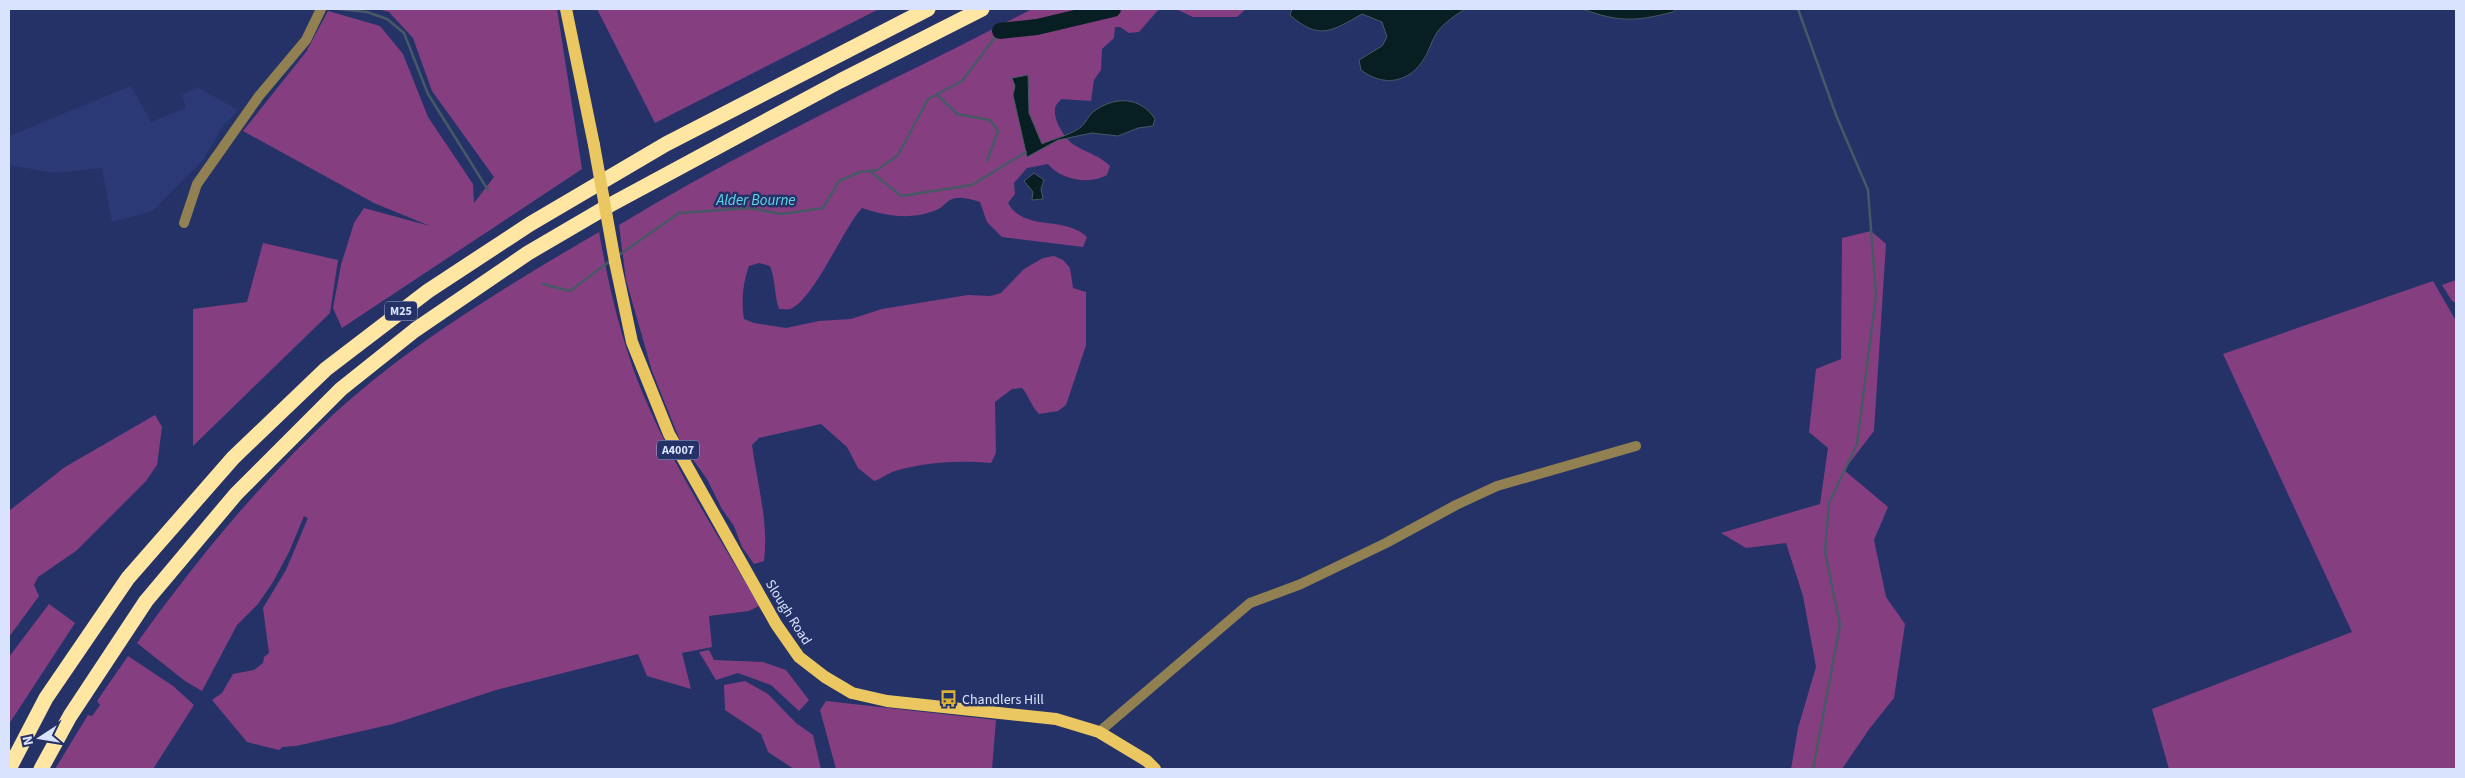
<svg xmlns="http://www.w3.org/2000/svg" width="2465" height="778" font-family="'Source Sans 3',sans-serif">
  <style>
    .built { fill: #2b3a76 }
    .green { fill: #853f80 }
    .water { fill: #071e22; stroke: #465964 }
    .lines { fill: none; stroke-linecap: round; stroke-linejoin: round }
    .stream { stroke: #465964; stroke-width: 2.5 }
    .river { stroke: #071e22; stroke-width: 16 }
    .minor { stroke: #918052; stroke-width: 10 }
    .primary { stroke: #ebc762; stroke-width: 12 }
    .motorway { stroke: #ffe6a3; stroke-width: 15 }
    .primary-bridge { stroke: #ebc762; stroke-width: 12 }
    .labels { text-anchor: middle; stroke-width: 5; stroke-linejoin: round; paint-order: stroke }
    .shield { fill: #253267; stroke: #a4aed1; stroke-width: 1 }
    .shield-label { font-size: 12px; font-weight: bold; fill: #dae3fe }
    .street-label { font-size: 14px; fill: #dae3fe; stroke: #253267 }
    .poi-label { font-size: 14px; fill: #dae3fe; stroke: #253267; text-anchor: start }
    .water-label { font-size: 15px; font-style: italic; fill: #63d6e9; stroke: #253267 }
  </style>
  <rect width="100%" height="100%" fill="#253267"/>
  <path class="built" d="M 131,86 L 151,122 L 186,108 L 182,95 L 197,87 L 238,110 L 223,126 L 203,160 L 153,211 L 112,222 L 102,168 L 54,173 L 9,165 L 9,136 Z"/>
  <path class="green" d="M 377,9 L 557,9 L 582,169 L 342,328 L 333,308 L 341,265 L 354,223 L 364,208 L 430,226 L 374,203 L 243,131 L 306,52 L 328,11 L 380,26 L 403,54 L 428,117 L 473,184 L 474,203 L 494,177 L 432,91 L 413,38 L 389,12 Z
    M 597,9 L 879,9 L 655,123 Z
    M 1032,9 L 1159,9 L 1139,32 L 1129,33 L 1120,27 L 1115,27 L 1114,38 L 1102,49 L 1101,70 L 1094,80 L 1091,101 L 1061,99 C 1059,102 1055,105 1055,109 C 1053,120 1066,141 1076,146 C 1088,153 1100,156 1110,166 L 1107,175 C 1089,185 1061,180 1048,164 L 1027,168 L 1014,183 L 1015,194 L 1008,203 C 1024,232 1065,215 1087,237 L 1083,247 L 1002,237 L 987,222 L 980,202 C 971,199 959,195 950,200 C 944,204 941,209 934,211 C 910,220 885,216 862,208 C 843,228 814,300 790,309 C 787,310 782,309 779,309 C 774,295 776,281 770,266 L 759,263 L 749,266 C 743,282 741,302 744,319 L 754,323 L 786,328 L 819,321 L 851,319 L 882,309 L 968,295 L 990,296 L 1001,293 L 1024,269 L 1043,258 L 1054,256 L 1063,260 L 1070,268 L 1073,288 L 1086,292 L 1086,345 L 1066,405 L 1058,411 L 1039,414 C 1031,406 1029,396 1022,388 L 1012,389 L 995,402 L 996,453 L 991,463 C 960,460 925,462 895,471 C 888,473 881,479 874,481 L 858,468 L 847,447 L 821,424 L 759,438 L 752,445 C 757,483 769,522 764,561 L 754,564 L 742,547 L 734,526 L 722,509 L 707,479 L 681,443 L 652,371 L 626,280 L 619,225 C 752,144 894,81 1032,9 Z
    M 1176,9 L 1246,9 L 1237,17 L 1193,17 Z
    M 1871,231 L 1886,244 L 1874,431 L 1844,470 L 1888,507 L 1874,540 L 1886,597 L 1905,624 L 1894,698 L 1870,728 L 1842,769 L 1791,769 L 1798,728 L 1816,667 L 1803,596 L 1786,543 L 1746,548 L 1721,533 L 1820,504 L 1828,448 L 1809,432 L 1816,369 L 1841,359 L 1842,238 Z
    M 599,232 C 610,293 624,354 650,410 C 679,476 723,543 759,606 L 749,611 L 709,616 L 712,647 L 682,653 L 691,689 L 647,676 L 638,654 L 496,690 L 393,724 L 296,746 L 282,747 L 279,750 L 247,742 L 212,700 L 222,693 L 233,674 L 254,670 L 263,663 L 264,657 L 269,653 L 263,608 L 286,570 L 308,518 L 304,516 L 289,552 L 273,582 L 258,604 L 237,625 L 202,691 L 185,681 L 137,643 C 197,559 261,481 337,411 C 413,342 510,284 599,232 Z
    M 263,243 L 338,260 L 330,313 L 193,446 L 193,309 L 247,302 Z
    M 2456,280 L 2456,303 L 2452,301 L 2442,285 Z
    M 2433,281 L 2456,321 L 2456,769 L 2169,769 L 2152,709 L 2352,632 L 2223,354 Z
    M 155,415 L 162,427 L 157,465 L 146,481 L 76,551 L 38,577 L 34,585 L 39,596 L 9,637 L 9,511 L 65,467 Z
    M 49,604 L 75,623 L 9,724 L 9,657 Z
    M 709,650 L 714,660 L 763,662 L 786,670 L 809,700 L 799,711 L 771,685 L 738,673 L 716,680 L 699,652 Z
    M 128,656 L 173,686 L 194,705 L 153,769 L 55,769 L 88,715 L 92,716 L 100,705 L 97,701 Z
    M 745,681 L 768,694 L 796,723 L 813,735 L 821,769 L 794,769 L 768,752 L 761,734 L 725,710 L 724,685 Z
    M 826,701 L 996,720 L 992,769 L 836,769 L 820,710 Z"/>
  <path class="water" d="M 1292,9 L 1465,9 C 1456,15 1445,22 1438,31 C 1431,40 1429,53 1422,62 C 1406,84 1382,86 1361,70 L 1359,60 L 1382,46 L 1387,37 L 1382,22 L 1362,14 C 1332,31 1319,41 1290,15 Z
    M 1582,9 L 1676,9 L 1673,12 C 1634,22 1619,22 1582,9 Z
    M 1028,75 L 1029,113 L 1042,144 C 1053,139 1071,135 1081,127 C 1086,123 1088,116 1093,112 C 1114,96 1140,96 1155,119 L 1153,126 L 1138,128 L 1118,136 L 1092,133 L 1058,140 L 1027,157 L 1013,95 L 1015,86 L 1012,78 Z
    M 1034,173 L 1044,180 L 1041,189 L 1043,199 L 1032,200 L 1033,192 L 1024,181 Z"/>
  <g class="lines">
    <path class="stream" d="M 339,9 L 367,12 L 387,19 L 404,33 L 428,94 L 488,190
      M 1798,9 L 1836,115 L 1868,190 L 1876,295 L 1857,444 L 1829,503 L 1825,552 L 1840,625 L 1813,769
      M 937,95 L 957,114 L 990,120 L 998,131 L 987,161
      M 870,171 L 901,196 L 972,185 L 1026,152
      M 619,255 L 679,213 L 749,208 L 782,214 L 823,208 L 839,181 L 860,172 L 877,170 L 898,155 L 928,99 L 962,81 L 1000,31
      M 543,284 L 570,291 L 610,261"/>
    <path class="river" d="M 1000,31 L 1037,27 L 1113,9"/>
    <path class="minor" d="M 184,223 L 197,184 L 259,96 L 306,40 L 321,9
      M 1099,732 L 1250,603 L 1301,584 L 1386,543 L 1456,505 L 1497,486 L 1636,446"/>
    <path class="primary" d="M 566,9 L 594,145
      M 615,262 L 632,342 L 669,434 L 776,624 L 799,657 L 825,677 L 852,693 L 887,701 L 1056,719 L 1099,732 L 1147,761 L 1155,769"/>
    <path class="motorway" d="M 9,769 L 46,698 L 128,578 L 233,458 L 326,369 L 428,291 L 530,224 L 666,144 L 928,9
      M 41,769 L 70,716 L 146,601 L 236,494 L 341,389 L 415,330 L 528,253 L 610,205 L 840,81 L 982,9"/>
    <path class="primary-bridge" d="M 594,145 L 615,262"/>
  </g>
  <defs>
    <symbol id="bus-bare" viewBox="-9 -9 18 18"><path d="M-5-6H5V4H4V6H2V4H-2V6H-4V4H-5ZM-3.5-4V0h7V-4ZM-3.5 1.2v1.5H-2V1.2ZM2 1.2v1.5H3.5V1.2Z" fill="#dbb233" stroke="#253267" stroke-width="2.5" paint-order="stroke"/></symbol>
  </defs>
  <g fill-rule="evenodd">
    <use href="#bus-bare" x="936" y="686" width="25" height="25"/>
  </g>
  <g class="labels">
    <g class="shield">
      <rect x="385" y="301.5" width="32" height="19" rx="4"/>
      <rect x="657" y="440.5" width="42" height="19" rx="4"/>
    </g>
    <g class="shield-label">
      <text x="401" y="315">M25</text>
      <text x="678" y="454">A4007</text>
    </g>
    <g class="street-label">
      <text transform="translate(789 612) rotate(58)" y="5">Slough Road</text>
    </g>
    <g class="poi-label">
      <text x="962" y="704">Chandlers Hill</text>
    </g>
    <g class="water-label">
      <text x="756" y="205">Alder Bourne</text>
    </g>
  </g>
  <rect width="2465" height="778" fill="none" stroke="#dae3fe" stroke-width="20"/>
  <g transform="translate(40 738) rotate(258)" stroke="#253267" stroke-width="4" paint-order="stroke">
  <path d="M0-4L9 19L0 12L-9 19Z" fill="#dae3fe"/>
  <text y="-8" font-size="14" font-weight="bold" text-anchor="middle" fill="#dae3fe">N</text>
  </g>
</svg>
